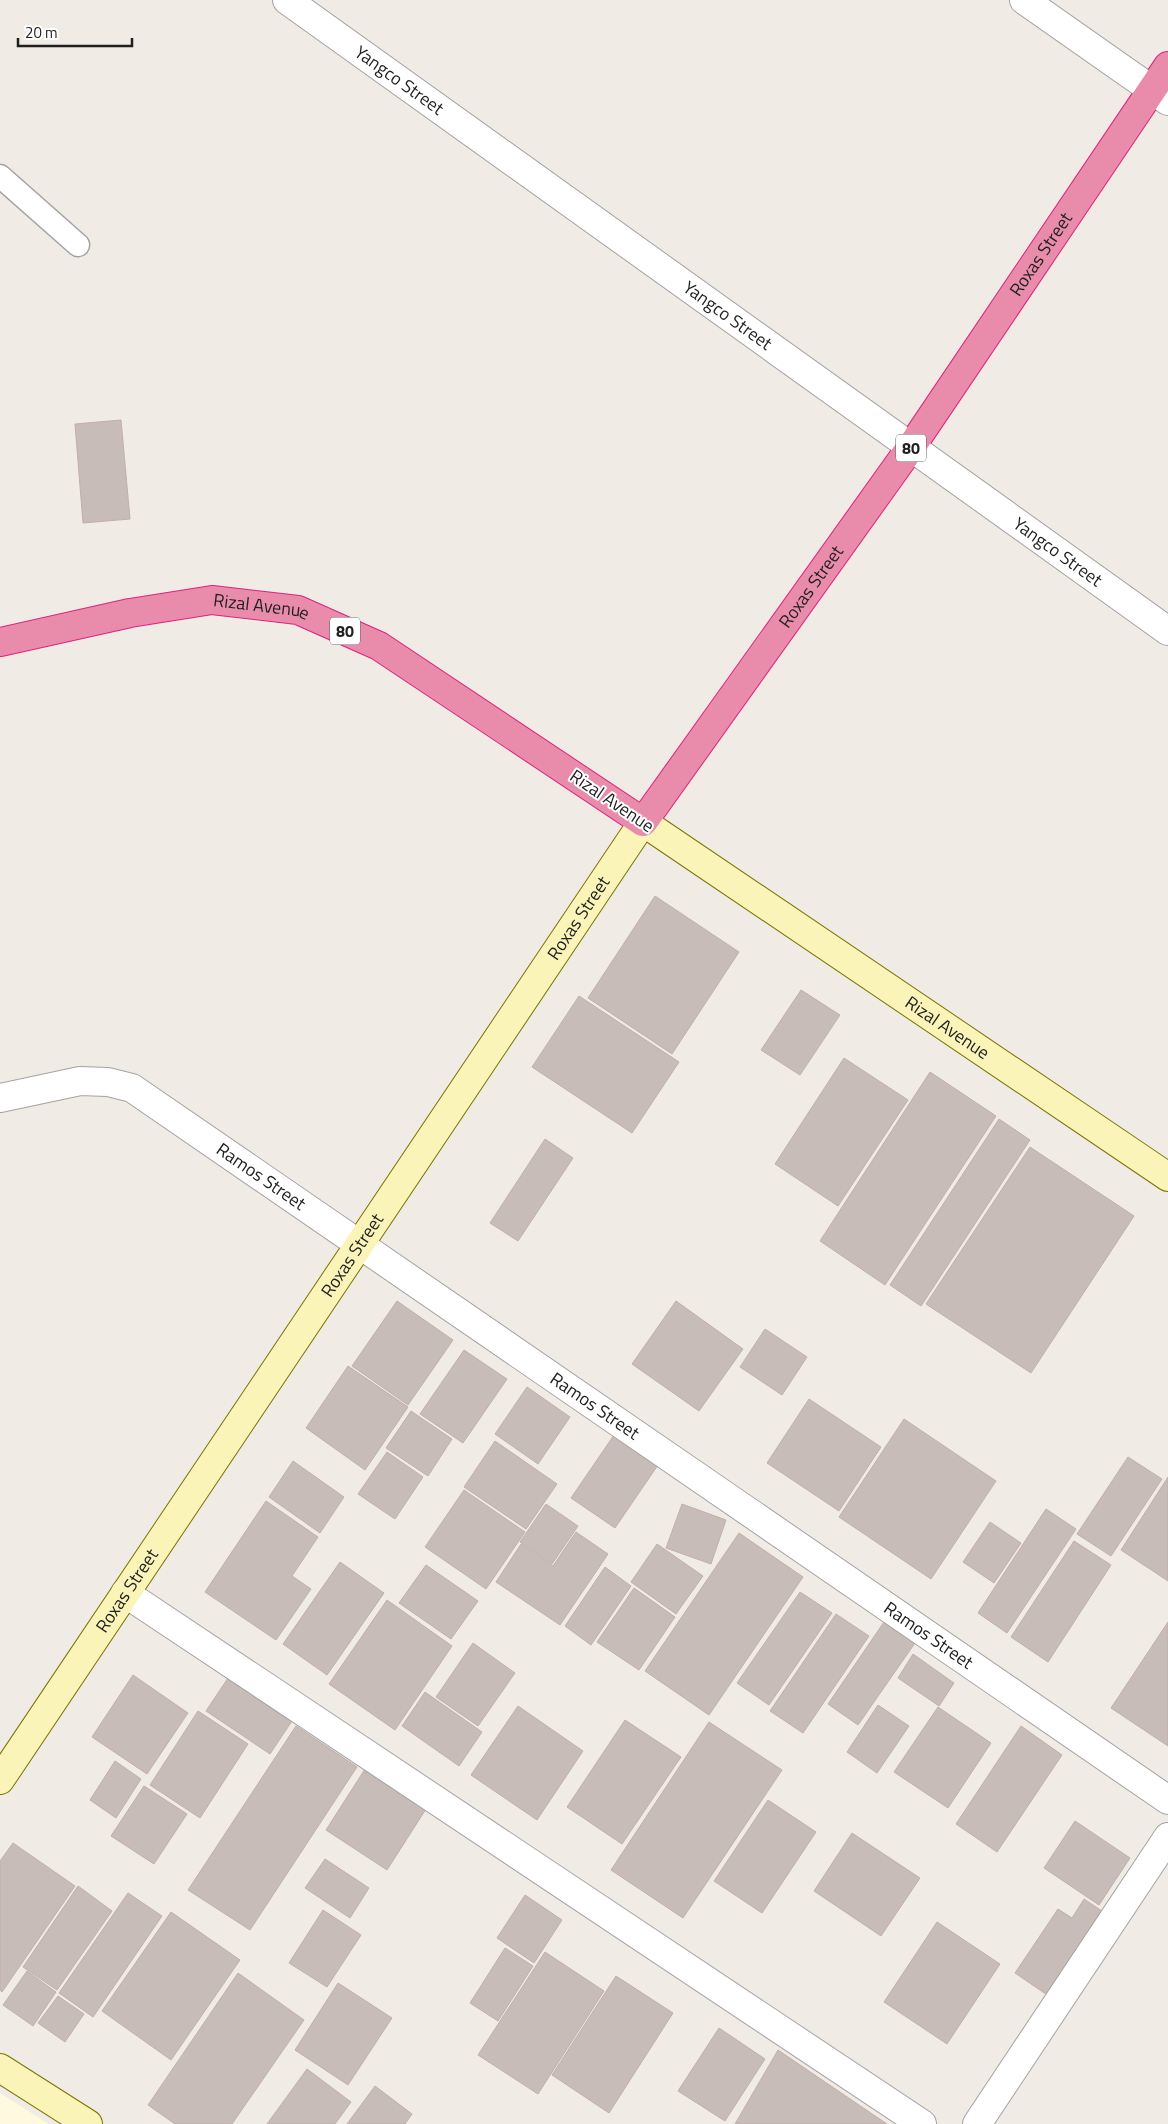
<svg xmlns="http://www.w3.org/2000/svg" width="1168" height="2124" font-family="'Titillium Web',sans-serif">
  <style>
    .education { fill: #fffadf }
    .building { fill: #c8bcb8; stroke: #c2afa7 }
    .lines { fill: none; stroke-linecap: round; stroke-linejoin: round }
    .lane-casing { stroke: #a3a3a3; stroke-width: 25 }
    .street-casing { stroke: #a3a3a3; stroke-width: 30 }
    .secondary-casing { stroke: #7a7402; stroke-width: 30 }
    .highway-casing { stroke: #df2180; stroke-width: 30 }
    .lane { stroke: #fff; stroke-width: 22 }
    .street { stroke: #fff; stroke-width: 28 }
    .secondary { stroke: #fbf4b8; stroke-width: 28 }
    .highway { stroke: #e98bab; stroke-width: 28 }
    .labels { text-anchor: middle; stroke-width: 4; stroke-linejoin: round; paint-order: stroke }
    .shield { fill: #fff; stroke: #626262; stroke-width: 1 }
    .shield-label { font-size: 16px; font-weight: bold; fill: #1f1f1f }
    .street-label { font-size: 18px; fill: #1f1f1f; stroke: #fff }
  </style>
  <rect width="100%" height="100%" fill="#f0ebe5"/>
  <path class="education" d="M 0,2093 L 49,2124 L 0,2124 Z"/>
  <path class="building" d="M 121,420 L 130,519 L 83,523 L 75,424 Z
    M 655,896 L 739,952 L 672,1054 L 588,998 Z
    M 801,990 L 840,1015 L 800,1075 L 761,1050 Z
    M 579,996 L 679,1062 L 632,1133 L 532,1067 Z
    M 844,1058 L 908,1100 L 838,1206 L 775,1164 Z
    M 930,1072 L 996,1116 L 885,1285 L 820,1241 Z
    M 999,1119 L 1030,1140 L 921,1306 L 890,1285 Z
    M 545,1139 L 573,1158 L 518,1241 L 490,1223 Z
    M 1030,1147 L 1134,1216 L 1031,1373 L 926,1304 Z
    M 397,1301 L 453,1340 L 408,1405 L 352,1366 Z
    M 676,1301 L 743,1349 L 699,1411 L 632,1364 Z
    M 765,1329 L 807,1357 L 782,1395 L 740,1367 Z
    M 464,1350 L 507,1379 L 463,1443 L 420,1414 Z
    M 348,1366 L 408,1407 L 365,1470 L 306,1428 Z
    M 527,1387 L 570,1417 L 538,1464 L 495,1434 Z
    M 809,1399 L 881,1447 L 839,1511 L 767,1463 Z
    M 411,1411 L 452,1439 L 428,1476 L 386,1448 Z
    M 904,1419 L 996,1481 L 931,1579 L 839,1517 Z
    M 614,1435 L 658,1465 L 615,1528 L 571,1498 Z
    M 495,1441 L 557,1484 L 526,1529 L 464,1487 Z
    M 387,1452 L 423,1477 L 395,1519 L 358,1494 Z
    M 1128,1457 L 1162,1479 L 1111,1556 L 1077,1534 Z
    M 293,1461 L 344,1497 L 320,1533 L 269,1497 Z
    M 1168,1477 L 1168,1581 L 1121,1550 Z
    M 464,1490 L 525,1532 L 486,1589 L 425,1547 Z
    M 266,1501 L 318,1537 L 292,1576 L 311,1589 L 276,1640 L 205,1592 Z
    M 546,1504 L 578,1526 L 552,1564 L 520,1542 Z
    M 682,1504 L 726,1520 L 711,1564 L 666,1548 Z
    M 1046,1509 L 1076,1529 L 1007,1633 L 978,1613 Z
    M 990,1522 L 1021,1543 L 994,1583 L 963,1562 Z
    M 576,1532 L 608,1554 L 560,1625 L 496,1582 L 521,1544 L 553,1566 Z
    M 739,1533 L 803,1577 L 709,1715 L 645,1671 Z
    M 1074,1541 L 1111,1565 L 1048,1662 L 1011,1637 Z
    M 657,1544 L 703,1576 L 676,1614 L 631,1582 Z
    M 340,1562 L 384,1593 L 327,1675 L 283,1644 Z
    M 426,1565 L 478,1601 L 451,1639 L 399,1603 Z
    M 605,1567 L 631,1586 L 591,1645 L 565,1626 Z
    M 634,1588 L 675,1617 L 639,1670 L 597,1642 Z
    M 800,1592 L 832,1613 L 769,1705 L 737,1683 Z
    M 387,1600 L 452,1646 L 395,1730 L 329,1684 Z
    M 836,1614 L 869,1636 L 803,1733 L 770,1711 Z
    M 884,1622 L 915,1643 L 858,1725 L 828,1704 Z
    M 1168,1622 L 1168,1746 L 1111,1708 Z
    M 473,1643 L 515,1673 L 478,1726 L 436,1697 Z
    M 913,1654 L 954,1683 L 939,1706 L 898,1678 Z
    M 133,1675 L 188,1713 L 147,1774 L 92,1737 Z
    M 228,1678 L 292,1721 L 270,1754 L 206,1711 Z
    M 425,1692 L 482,1732 L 459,1766 L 402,1726 Z
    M 878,1705 L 909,1726 L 877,1773 L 847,1752 Z
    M 518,1706 L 583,1751 L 537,1820 L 471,1775 Z
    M 938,1707 L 991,1743 L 948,1808 L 894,1772 Z
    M 198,1711 L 248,1744 L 200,1818 L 150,1785 Z
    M 625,1720 L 681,1757 L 622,1844 L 567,1807 Z
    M 709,1722 L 782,1770 L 683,1918 L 611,1870 Z
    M 296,1726 L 357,1767 L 250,1930 L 188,1890 Z
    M 1021,1726 L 1062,1755 L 997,1852 L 956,1824 Z
    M 115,1761 L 141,1779 L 116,1818 L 90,1800 Z
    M 365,1769 L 426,1809 L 387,1870 L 326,1830 Z
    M 144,1786 L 187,1814 L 154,1864 L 111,1836 Z
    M 768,1800 L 816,1832 L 762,1913 L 714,1881 Z
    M 1075,1821 L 1130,1858 L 1099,1905 L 1044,1868 Z
    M 852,1833 L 920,1878 L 881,1936 L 814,1891 Z
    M 13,1843 L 75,1886 L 2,1992 L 0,1990 L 0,1861 Z
    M 325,1859 L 369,1888 L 350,1918 L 305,1888 Z
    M 78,1886 L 112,1911 L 57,1990 L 23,1967 Z
    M 128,1893 L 162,1916 L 93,2017 L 59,1993 Z
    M 525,1895 L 562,1920 L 534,1963 L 497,1938 Z
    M 1084,1899 L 1111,1917 L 1056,2001 L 1015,1973 L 1058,1909 L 1072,1918 Z
    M 323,1910 L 361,1935 L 327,1987 L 289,1963 Z
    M 171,1912 L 240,1960 L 171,2060 L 102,2011 Z
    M 937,1922 L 1000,1964 L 947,2044 L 884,2002 Z
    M 505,1948 L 533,1966 L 498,2021 L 470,2003 Z
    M 545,1952 L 604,1991 L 538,2094 L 478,2055 Z
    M 27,1971 L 56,1992 L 33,2026 L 3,2005 Z
    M 238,1973 L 304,2020 L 232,2124 L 175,2124 L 148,2105 Z
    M 616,1976 L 673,2013 L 609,2113 L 552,2075 Z
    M 338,1983 L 392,2018 L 348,2085 L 295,2050 Z
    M 58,1996 L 84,2014 L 65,2042 L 38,2023 Z
    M 719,2028 L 765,2059 L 725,2121 L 678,2091 Z
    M 778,2050 L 887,2124 L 735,2124 Z
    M 307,2069 L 351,2102 L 335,2124 L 267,2124 Z
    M 375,2086 L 412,2114 L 405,2124 L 347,2124 Z"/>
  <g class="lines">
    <defs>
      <path id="lane" d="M 0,176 L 78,245"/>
      <g id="street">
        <path id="s1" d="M 287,0 L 1168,631"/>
        <path d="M 1024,0 L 1168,101"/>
        <path id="s2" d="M 0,1098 L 80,1081 L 108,1082 L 132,1088 L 1168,1800"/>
        <path d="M 125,1593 L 922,2124"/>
        <path d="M 977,2124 L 1168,1837"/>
      </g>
      <g id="secondary">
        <path id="s3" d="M 0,1780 L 643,822 L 1168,1177"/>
        <path d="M 0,2068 L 88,2124"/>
      </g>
      <g id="highway">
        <path id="s4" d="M 0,642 L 130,613 L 212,600 L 298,610 L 379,646 L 643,822 L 911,447 L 1168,66"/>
      </g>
    </defs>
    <use href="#lane" class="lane-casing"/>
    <use href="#street" class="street-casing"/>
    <use href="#secondary" class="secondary-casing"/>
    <use href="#highway" class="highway-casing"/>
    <use href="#lane" class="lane"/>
    <use href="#street" class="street"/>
    <use href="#secondary" class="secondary"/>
    <use href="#highway" class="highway"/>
  </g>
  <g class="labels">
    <g class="shield">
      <rect x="896" y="434.5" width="30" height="27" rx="4"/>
      <rect x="330" y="617.5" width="30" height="27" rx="4"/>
    </g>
    <g class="shield-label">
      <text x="911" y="454">80</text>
      <text x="345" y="637">80</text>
    </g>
    <g class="street-label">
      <text dy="6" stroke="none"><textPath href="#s1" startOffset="138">Yangco Street</textPath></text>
      <text dy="6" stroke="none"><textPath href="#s4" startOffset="1402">Roxas Street</textPath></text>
      <text dy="6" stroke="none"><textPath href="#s1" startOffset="542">Yangco Street</textPath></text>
      <text dy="6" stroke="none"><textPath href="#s1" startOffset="948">Yangco Street</textPath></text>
      <text dy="6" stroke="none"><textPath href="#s4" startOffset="998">Roxas Street</textPath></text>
      <text dy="6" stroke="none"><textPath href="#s4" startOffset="266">Rizal Avenue</textPath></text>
      <text transform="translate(612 801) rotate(34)" y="6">Rizal Avenue</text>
      <text dy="6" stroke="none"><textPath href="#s3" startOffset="1038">Roxas Street</textPath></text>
      <text dy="6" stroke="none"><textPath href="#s3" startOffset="1521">Rizal Avenue</textPath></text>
      <text dy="6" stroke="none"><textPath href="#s2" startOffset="291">Ramos Street</textPath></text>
      <text dy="6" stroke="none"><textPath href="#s3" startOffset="632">Roxas Street</textPath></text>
      <text dy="6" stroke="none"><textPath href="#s2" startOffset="696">Ramos Street</textPath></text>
      <text dy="6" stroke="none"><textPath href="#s3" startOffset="228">Roxas Street</textPath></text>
      <text dy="6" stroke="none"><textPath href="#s2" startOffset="1101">Ramos Street</textPath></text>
    </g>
  </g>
  <path d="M18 38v8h114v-8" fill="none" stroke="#1f1f1f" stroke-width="2.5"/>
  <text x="25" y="38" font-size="15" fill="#1f1f1f" stroke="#ffffff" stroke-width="4" paint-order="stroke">20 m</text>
</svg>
